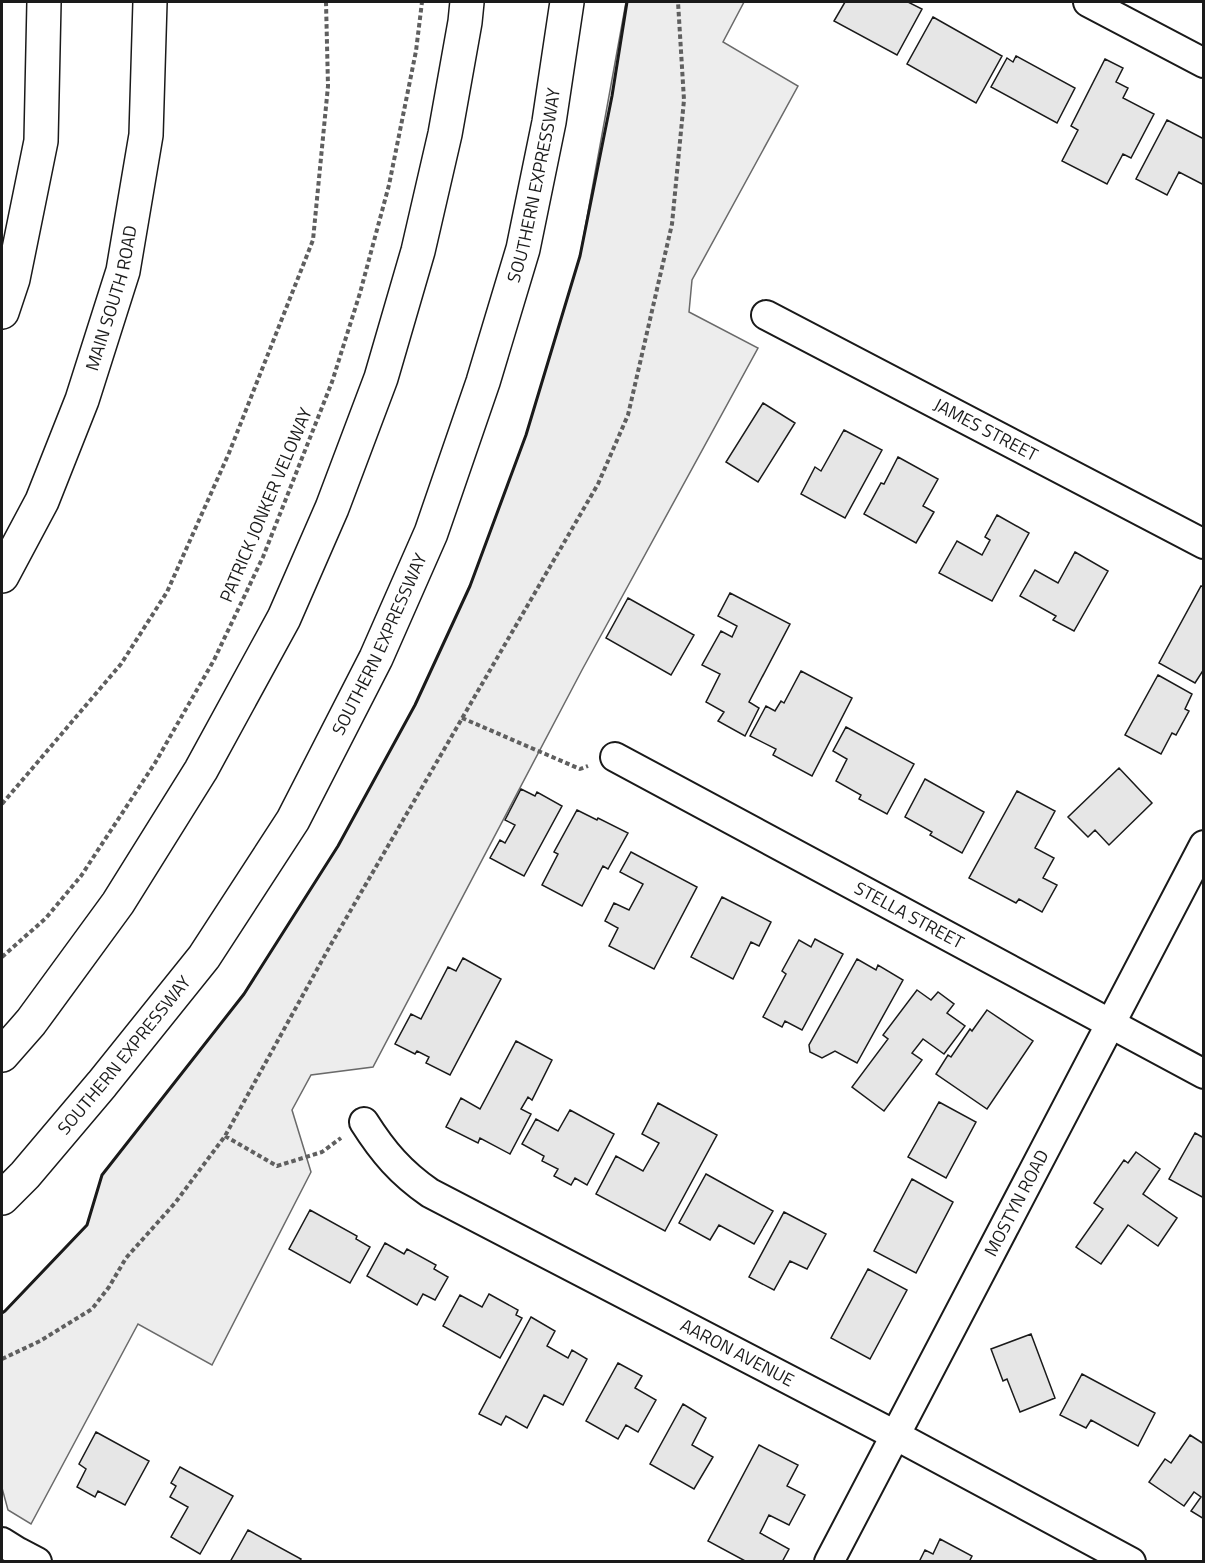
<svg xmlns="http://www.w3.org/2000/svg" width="1205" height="1563" font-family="'Titillium Web',sans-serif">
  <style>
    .built { fill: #ededed; stroke: #6a6a6a; stroke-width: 1.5 }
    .building { fill: #e6e6e6; stroke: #1a1a1a; stroke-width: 1.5 }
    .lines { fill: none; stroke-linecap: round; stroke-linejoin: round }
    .minor-casing { stroke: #1a1a1a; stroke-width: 32 }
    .trunk-casing { stroke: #1a1a1a; stroke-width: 36 }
    .motorway-casing { stroke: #1a1a1a; stroke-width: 36 }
    .path { stroke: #5f5f5f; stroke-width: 4; stroke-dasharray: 4.5 3; stroke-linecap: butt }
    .minor { stroke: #fff; stroke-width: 28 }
    .trunk { stroke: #fff; stroke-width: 33 }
    .motorway { stroke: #fff; stroke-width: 33 }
    .wall { stroke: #1a1a1a; stroke-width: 3 }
    .labels { text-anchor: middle; stroke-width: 4.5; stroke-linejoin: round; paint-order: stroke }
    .street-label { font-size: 18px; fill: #1a1a1a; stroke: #fff }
  </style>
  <rect width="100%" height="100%" fill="#fff"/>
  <path class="built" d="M 626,2 L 744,2 L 723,42 L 798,86 L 692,280 L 689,312 L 758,348 L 582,670 L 373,1067 L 311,1075 L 292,1110 L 311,1172 L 212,1365 L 138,1324 L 31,1524 L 8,1510 L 2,1488 L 2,1313 L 5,1311 L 87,1225 L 102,1175 L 244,994 L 338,846 L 415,705 L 470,586 L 526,435 L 580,256 Z"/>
  <path class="building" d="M 845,2 L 908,2 L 922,9 L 897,55 L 834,21 Z
    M 933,17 L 1002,56 L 976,103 L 907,64 Z
    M 1016,56 L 1075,88 L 1057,123 L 991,87 L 1007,58 L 1013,62 Z
    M 1105,59 L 1123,68 L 1116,82 L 1128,88 L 1123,98 L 1154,114 L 1131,158 L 1123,154 L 1107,184 L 1062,161 L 1078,130 L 1071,126 Z
    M 1167,120 L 1204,139 L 1204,185 L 1179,172 L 1167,195 L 1136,179 Z
    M 763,403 L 795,423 L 758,482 L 726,462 Z
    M 844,430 L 882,450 L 845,518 L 801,494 L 815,467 L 821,471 Z
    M 898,457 L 938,479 L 923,506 L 934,512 L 916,543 L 864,514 L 881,483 L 884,484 Z
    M 997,515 L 1029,533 L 992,601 L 939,573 L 957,541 L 982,555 L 990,540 L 985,537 Z
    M 1075,552 L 1108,571 L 1074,631 L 1053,620 L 1056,616 L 1020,596 L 1035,570 L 1058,583 Z
    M 1201,586 L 1204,587 L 1204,669 L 1195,683 L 1159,663 Z
    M 730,593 L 790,624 L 749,702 L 759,708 L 745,736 L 718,721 L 724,712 L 706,702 L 720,674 L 702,665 L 721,631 L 732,637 L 737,626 L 718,616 Z
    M 628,598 L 694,635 L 671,675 L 606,638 Z
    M 801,671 L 852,698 L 812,776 L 773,755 L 776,749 L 750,736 L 766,706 L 775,711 L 781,701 L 784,703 Z
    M 1158,675 L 1192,694 L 1185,709 L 1189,711 L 1176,735 L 1172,733 L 1161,754 L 1125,735 Z
    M 846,727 L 914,764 L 887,814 L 859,799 L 861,795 L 836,781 L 847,759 L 833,751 Z
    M 1119,768 L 1152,803 L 1109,845 L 1095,830 L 1088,837 L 1068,817 Z
    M 925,779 L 984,812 L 962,853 L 930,835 L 932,832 L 905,817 Z
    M 521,789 L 535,796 L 537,792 L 562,806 L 524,876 L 490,858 L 500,840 L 505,843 L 515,825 L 505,820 Z
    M 1017,791 L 1055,811 L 1035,848 L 1054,858 L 1043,878 L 1057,885 L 1042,912 L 1019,899 L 1016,903 L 969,878 Z
    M 577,810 L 597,820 L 598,818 L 628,833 L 608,869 L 603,866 L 582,906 L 542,885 L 558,854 L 554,852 Z
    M 631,852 L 697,887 L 654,969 L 609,946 L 618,928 L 605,921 L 614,903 L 629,910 L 643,884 L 620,872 Z
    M 722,897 L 771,922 L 759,946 L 751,942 L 733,979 L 691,957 Z
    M 815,939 L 843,954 L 802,1030 L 785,1021 L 782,1027 L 763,1017 L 786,974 L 782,971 L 799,940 L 811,947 Z
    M 463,958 L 501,979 L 450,1075 L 426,1063 L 429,1057 L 417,1051 L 415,1054 L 395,1044 L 411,1014 L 421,1019 L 448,967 L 456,971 Z
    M 857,959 L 876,970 L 878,965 L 903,980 L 857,1063 L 835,1051 L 822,1058 L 810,1052 L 809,1045 Z
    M 917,990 L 931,1000 L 938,992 L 954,1004 L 947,1013 L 965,1026 L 944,1054 L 923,1039 L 912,1053 L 922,1060 L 884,1111 L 852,1087 L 888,1039 L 883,1035 Z
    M 987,1010 L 1033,1041 L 987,1109 L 936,1074 L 948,1055 L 951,1057 L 970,1029 L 972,1031 Z
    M 516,1041 L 552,1060 L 532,1100 L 528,1097 L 521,1109 L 531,1114 L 510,1154 L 480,1138 L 478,1143 L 446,1127 L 461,1098 L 480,1109 Z
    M 939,1102 L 976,1122 L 946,1178 L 908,1157 Z
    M 658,1103 L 717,1135 L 665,1231 L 596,1194 L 616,1156 L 643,1171 L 659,1143 L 642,1134 Z
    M 570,1110 L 614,1134 L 587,1185 L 575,1178 L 571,1185 L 554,1176 L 558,1169 L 542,1161 L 544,1156 L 522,1144 L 536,1119 L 558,1131 Z
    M 1195,1133 L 1204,1138 L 1204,1198 L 1169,1179 Z
    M 1136,1152 L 1160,1169 L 1143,1194 L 1177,1218 L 1158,1246 L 1128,1225 L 1101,1264 L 1076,1247 L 1103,1209 L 1094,1203 L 1124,1160 L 1128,1163 Z
    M 706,1174 L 773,1211 L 754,1244 L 719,1225 L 710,1240 L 679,1223 Z
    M 912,1179 L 953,1202 L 916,1273 L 874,1251 Z
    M 310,1210 L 357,1236 L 356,1239 L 370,1247 L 350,1283 L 289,1249 Z
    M 784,1212 L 826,1234 L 807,1269 L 790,1261 L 774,1290 L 749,1277 Z
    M 385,1243 L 404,1254 L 407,1249 L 436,1265 L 434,1269 L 448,1277 L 435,1300 L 423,1294 L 417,1305 L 367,1276 Z
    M 868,1269 L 907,1290 L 870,1359 L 831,1338 Z
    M 489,1294 L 518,1310 L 516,1315 L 522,1318 L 500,1358 L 443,1326 L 460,1295 L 482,1307 Z
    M 531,1317 L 555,1331 L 547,1346 L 568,1358 L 572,1350 L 587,1359 L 563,1405 L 544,1395 L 527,1428 L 506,1416 L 501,1425 L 479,1414 Z
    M 1031,1334 L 1055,1398 L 1020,1412 L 1007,1379 L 1003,1381 L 991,1349 Z
    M 618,1363 L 642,1376 L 635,1388 L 656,1400 L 638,1432 L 626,1425 L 618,1439 L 586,1421 Z
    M 1082,1374 L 1155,1413 L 1138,1446 L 1091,1420 L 1086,1428 L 1060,1415 Z
    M 683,1404 L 706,1418 L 692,1445 L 713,1457 L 694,1489 L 650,1464 Z
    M 96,1432 L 149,1461 L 125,1505 L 98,1491 L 95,1497 L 77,1487 L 86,1469 L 79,1464 Z
    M 1190,1435 L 1204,1444 L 1204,1519 L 1191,1511 L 1201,1497 L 1194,1492 L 1184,1506 L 1149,1482 L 1165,1459 L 1171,1463 Z
    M 759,1445 L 798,1465 L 787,1486 L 805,1495 L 789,1525 L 769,1515 L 760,1533 L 789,1549 L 782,1562 L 747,1562 L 708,1541 Z
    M 180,1467 L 233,1496 L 200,1554 L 171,1537 L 188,1507 L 170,1497 L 176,1486 L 171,1483 Z
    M 248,1530 L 301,1559 L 299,1562 L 230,1562 Z
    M 940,1539 L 972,1556 L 969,1562 L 919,1562 L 925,1550 L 933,1554 Z"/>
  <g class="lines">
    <defs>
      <g id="minor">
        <path d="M 1088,2 L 1204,63"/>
        <path id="s1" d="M 766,315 L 1204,544"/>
        <path id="s2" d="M 615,757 L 1204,1074"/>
        <path id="s3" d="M 364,1122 C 383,1152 401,1173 430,1193 L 895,1435 L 1131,1562"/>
        <path d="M 2,1542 L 18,1552 L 37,1562"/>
        <path id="s4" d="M 829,1562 L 1204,845"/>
      </g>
      <g id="trunk">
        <path d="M 2,312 L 13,279 L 41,141 L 44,2"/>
        <path id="s5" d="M 2,576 L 42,501 L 82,400 L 123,271 L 146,135 L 150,2"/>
      </g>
      <g id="motorway">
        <path d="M 2,1055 L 31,1022 L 118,903 L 201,770 L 284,618 L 332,508 L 381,378 L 418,251 L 445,134 L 465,22 L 467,2"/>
        <path id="s6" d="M 2,1198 L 25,1175 L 102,1084 L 204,957 L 293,820 L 376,658 L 431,533 L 483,382 L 523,249 L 549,122 L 567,2"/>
      </g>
    </defs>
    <use href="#minor" class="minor-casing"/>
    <use href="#trunk" class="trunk-casing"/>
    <use href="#motorway" class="motorway-casing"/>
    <path class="path" d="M 462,718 L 580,769 L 588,766
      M 2,804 L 121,664 L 167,592 L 229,453 L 313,240 L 328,86 L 326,2
      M 2,957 L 46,918 L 81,876 L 155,763 L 214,660 L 263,557 L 332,382 L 360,293 L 389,185 L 416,51 L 422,2
      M 225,1136 L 277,1166 L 322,1152 L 341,1138
      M 2,1359 L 40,1341 L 92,1309 L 109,1287 L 126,1258 L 175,1203 L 225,1136 L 330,946 L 598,484 L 628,415 L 672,224 L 684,100 L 678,2"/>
    <use href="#minor" class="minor"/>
    <use href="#trunk" class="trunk"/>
    <use href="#motorway" class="motorway"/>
    <path class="wall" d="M 2,1313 L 5,1311 L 87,1225 L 102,1175 L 244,994 L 338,846 L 415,705 L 470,586 L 526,435 L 580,256 L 612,96 L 627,2"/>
  </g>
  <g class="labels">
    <g class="street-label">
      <text dy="6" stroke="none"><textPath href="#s6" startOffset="1160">SOUTHERN EXPRESSWAY</textPath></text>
      <text dy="6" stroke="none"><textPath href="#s5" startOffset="300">MAIN SOUTH ROAD</textPath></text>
      <text dy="6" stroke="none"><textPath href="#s1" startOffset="248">JAMES STREET</textPath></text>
      <text transform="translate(266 505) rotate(-67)" y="6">PATRICK JONKER VELOWAY</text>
      <text dy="6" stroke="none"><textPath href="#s6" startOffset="674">SOUTHERN EXPRESSWAY</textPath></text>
      <text dy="6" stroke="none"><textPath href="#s2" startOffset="334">STELLA STREET</textPath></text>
      <text dy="6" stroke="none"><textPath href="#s6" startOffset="188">SOUTHERN EXPRESSWAY</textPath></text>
      <text dy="6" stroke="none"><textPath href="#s4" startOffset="405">MOSTYN ROAD</textPath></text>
      <text dy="6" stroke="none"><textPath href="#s3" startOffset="444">AARON AVENUE</textPath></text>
    </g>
  </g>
  <rect width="1205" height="1563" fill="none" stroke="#1a1a1a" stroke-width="6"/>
</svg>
